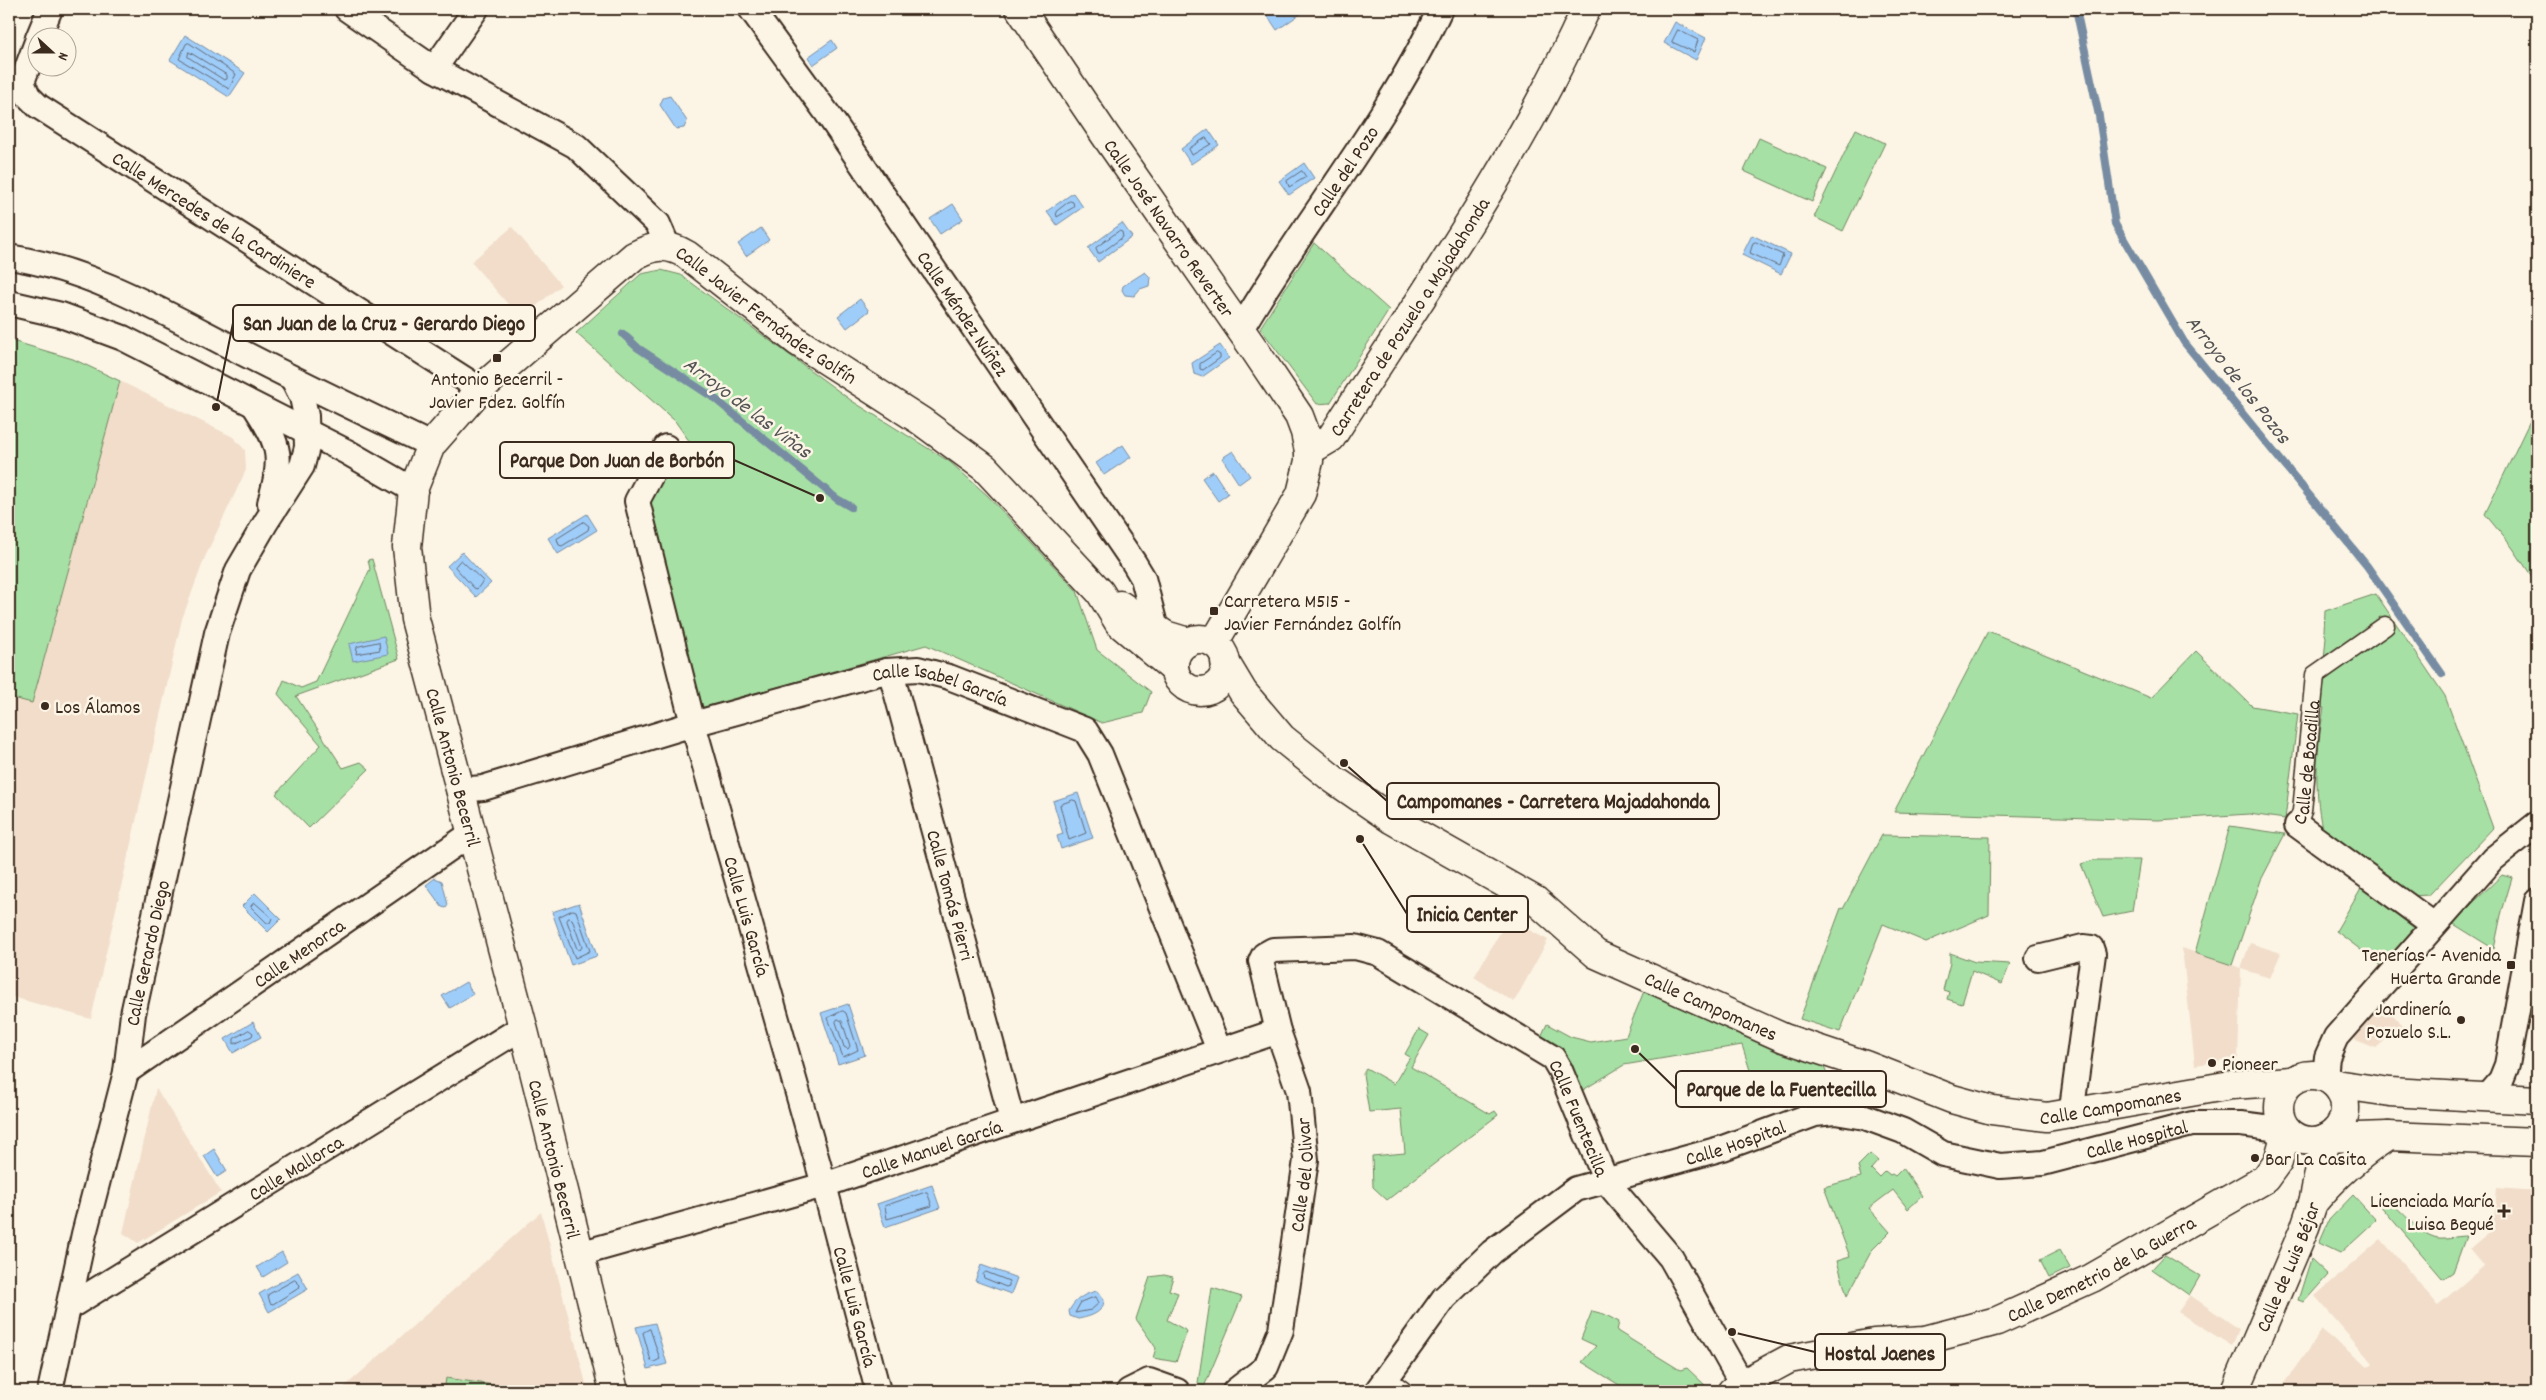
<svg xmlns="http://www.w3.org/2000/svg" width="2546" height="1400" font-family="Dekko,sans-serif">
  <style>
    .built { fill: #f1ddca }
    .green { fill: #a7e0a4; stroke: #718561 }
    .water { fill: #9fcdfa; stroke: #778ca2 }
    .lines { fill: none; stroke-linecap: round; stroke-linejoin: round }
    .shore { stroke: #636b76; stroke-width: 1 }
    .stream { stroke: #778ca2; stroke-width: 8 }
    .pedestrian-casing { stroke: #3b2a1e; stroke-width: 21 }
    .minor-casing { stroke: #3b2a1e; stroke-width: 28 }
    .tertiary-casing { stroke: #3b2a1e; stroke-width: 31 }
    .secondary-casing { stroke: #3b2a1e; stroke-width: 31 }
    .pedestrian { stroke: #fcf5e5; stroke-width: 18 }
    .minor { stroke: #fcf5e5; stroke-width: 24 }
    .tertiary { stroke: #fcf5e5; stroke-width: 28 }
    .secondary { stroke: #fcf5e5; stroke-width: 28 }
    .poi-dot { fill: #3b2a1e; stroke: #fcf5e5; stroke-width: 2 }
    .labels { text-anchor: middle; stroke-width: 5; stroke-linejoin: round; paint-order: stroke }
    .street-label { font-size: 20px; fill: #3b2a1e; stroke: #fcf5e5 }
    .poi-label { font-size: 20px; fill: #3b2a1e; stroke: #fcf5e5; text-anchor: start }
    .water-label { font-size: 21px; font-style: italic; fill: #545355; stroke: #fcf5e5 }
    .leader { fill: none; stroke: #3b2a1e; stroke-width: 2 }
    .callout-dot { fill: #3b2a1e; stroke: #fcf5e5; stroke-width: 2 }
    .callout { fill: #fcf5e5; stroke: #3b2a1e; stroke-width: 2 }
    .callout-label { font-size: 21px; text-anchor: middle; font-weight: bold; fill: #3b2a1e }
  </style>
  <rect width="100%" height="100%" fill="#fcf5e5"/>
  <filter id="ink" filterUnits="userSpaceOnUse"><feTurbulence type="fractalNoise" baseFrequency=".02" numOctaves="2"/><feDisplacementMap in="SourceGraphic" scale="10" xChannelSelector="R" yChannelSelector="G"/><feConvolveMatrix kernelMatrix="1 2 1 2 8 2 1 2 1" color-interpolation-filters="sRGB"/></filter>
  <g filter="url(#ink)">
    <path class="built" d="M 512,227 L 561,285 L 521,319 L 471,262 Z
      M 120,381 L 233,437 L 245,450 L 246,470 L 205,557 L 182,619 L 91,1019 L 9,996 L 9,696 L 32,702 Z
      M 1508,919 L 1548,940 L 1514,1002 L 1474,977 Z
      M 2250,943 L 2281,953 L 2270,978 L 2241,969 L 2238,1059 L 2195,1065 L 2182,948 L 2241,968 Z
      M 2383,1005 L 2403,1025 L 2376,1048 L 2353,1039 Z
      M 156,1088 L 221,1192 L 138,1243 L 123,1233 Z
      M 2497,1188 L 2537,1191 L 2537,1391 L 2283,1391 L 2280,1389 L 2322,1330 L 2368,1367 L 2373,1363 L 2315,1296 L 2381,1239 L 2438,1305 L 2484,1266 L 2470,1249 L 2493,1230 Z
      M 541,1212 L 588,1391 L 340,1391 L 533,1219 Z
      M 2190,1295 L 2239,1329 L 2232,1346 L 2178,1312 Z"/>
    <path class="green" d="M 1856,129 L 1885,143 L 1843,231 L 1814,217 Z
      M 1759,138 L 1827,169 L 1812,202 L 1744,171 Z
      M 1314,243 L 1389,310 L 1330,403 L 1317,404 L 1260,328 Z
      M 661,270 L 681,275 L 852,401 L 950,462 L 987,495 L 1077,591 L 1097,650 L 1151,692 L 1143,713 L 1102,723 L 926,645 L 703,708 L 656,545 L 648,500 L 676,462 L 692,445 L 675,421 L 576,333 L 641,274 Z
      M 9,340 L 73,359 L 120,381 L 32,703 L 9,697 Z
      M 2537,406 L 2537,584 L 2512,547 L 2485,514 Z
      M 372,559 L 399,659 L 296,696 L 343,768 L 361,762 L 369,769 L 309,828 L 276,794 L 321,745 L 278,694 L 284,680 L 301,688 L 316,682 L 370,569 L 368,560 Z
      M 2376,594 L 2445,696 L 2493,828 L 2429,895 L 2411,896 L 2322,830 C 2314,784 2316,753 2324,708 L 2320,707 L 2326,637 L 2324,631 L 2325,611 Z
      M 1988,631 L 2151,698 L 2196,651 L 2252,706 L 2298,714 L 2285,819 L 2249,814 L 2158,820 L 1894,812 Z
      M 2230,826 L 2285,834 L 2261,880 L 2232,965 L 2195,953 Z
      M 1882,835 L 1990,837 L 1989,915 L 1926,942 L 1883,924 L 1840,1032 L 1800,1019 L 1841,908 L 1843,909 Z
      M 2094,860 L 2140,860 L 2132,911 L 2103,917 L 2081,864 Z
      M 2502,875 L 2512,878 L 2501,915 L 2494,949 L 2452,923 Z
      M 2361,888 L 2417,930 L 2386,969 L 2336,931 Z
      M 1950,953 L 1975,962 L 2010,964 L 2002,984 L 1972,971 L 1962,1004 L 1947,999 L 1949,992 L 1943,990 L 1950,963 Z
      M 1646,986 L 1821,1061 L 1830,1080 L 1830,1095 L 1762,1108 L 1742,1045 L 1624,1065 L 1578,1093 L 1539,1041 L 1547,1024 L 1571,1037 L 1591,1042 L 1626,1036 Z
      M 1419,1029 L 1429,1035 L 1411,1067 L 1490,1114 L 1495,1111 L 1498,1115 L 1387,1200 L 1373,1187 L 1372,1156 L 1405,1153 L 1401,1109 L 1369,1112 L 1363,1074 L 1366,1068 L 1394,1084 L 1410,1057 L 1405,1054 Z
      M 1870,1154 L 1878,1161 L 1871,1169 L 1879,1177 L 1885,1171 L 1890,1175 L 1892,1174 L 1895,1176 L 1903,1168 L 1922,1196 L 1908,1209 L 1893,1190 L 1869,1208 L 1890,1232 L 1872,1250 L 1847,1296 L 1837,1261 L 1850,1257 L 1824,1187 L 1861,1177 L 1858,1166 Z
      M 2353,1195 L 2376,1220 L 2340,1253 L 2319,1243 L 2329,1220 Z
      M 2383,1201 C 2402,1205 2412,1230 2434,1237 C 2442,1240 2456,1236 2466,1236 L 2453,1272 L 2443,1279 L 2379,1204 Z
      M 2060,1250 L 2070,1268 L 2049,1278 L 2040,1260 Z
      M 2165,1255 L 2200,1276 L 2189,1295 L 2152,1269 Z
      M 2311,1259 L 2328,1275 L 2304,1302 L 2298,1300 Z
      M 1164,1275 L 1173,1277 L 1169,1290 L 1178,1293 L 1167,1320 L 1187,1331 L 1176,1362 L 1153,1358 L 1156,1348 L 1136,1319 L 1150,1277 Z
      M 1212,1288 L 1242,1297 L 1204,1387 L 1198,1383 Z
      M 1592,1311 L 1604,1314 L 1619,1322 L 1617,1331 L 1680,1370 L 1687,1368 L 1708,1388 L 1705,1391 L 1629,1391 L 1582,1362 L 1596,1346 L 1581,1339 Z
      M 446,1378 L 528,1390 L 528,1391 L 444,1391 Z"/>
    <path class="water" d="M 1277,9 L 1305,9 L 1306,10 L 1277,30 L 1267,15 Z
      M 1675,22 L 1706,38 L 1696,60 L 1664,43 Z
      M 185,35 L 245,73 L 229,97 L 170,60 Z
      M 832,40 L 837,48 L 813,65 L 808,57 Z
      M 670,96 L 687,121 L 684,128 L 676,129 L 660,105 L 663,98 Z
      M 1208,129 L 1219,145 L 1191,164 L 1181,149 Z
      M 1304,163 L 1314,178 L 1289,195 L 1279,181 Z
      M 1073,193 L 1083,207 L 1057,225 L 1047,211 Z
      M 953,204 L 963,219 L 940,234 L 930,219 Z
      M 1122,223 L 1132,237 L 1098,262 L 1088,248 Z
      M 761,228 L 769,240 L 746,256 L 738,244 Z
      M 1752,235 L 1791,254 L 1781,274 L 1742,255 Z
      M 1145,272 L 1150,277 L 1149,286 L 1140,289 L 1134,296 L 1125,295 L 1122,290 L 1123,286 Z
      M 860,299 L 869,311 L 847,328 L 838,316 Z
      M 1220,345 L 1229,358 L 1202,377 L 1194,374 L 1192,363 Z
      M 1123,445 L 1131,457 L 1104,475 L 1096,463 Z
      M 1233,451 L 1250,476 L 1239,484 L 1222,458 Z
      M 1213,471 L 1228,494 L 1218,501 L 1202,478 Z
      M 587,514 L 597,530 L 558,554 L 548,538 Z
      M 462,552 L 491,583 L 476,597 L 447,566 Z
      M 384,636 L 388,654 L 353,661 L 349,644 Z
      M 1078,793 L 1093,838 L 1061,849 L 1057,836 L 1063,834 L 1053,801 Z
      M 435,878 L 442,881 L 448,905 L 446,908 L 442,907 L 426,885 Z
      M 255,893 L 281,919 L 268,932 L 242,906 Z
      M 579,903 L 597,956 L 571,965 L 552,912 Z
      M 466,982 L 473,994 L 450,1008 L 442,996 Z
      M 848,1004 L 865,1055 L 838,1064 L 821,1013 Z
      M 253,1022 L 261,1037 L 233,1053 L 225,1039 Z
      M 214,1149 L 227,1171 L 217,1177 L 204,1156 Z
      M 932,1185 L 940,1208 L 885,1227 L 877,1204 Z
      M 282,1252 L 287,1262 L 263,1277 L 257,1267 Z
      M 981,1265 L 1017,1278 L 1011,1294 L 975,1281 Z
      M 298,1272 L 308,1289 L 269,1312 L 259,1294 Z
      M 1097,1291 L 1104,1300 C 1104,1313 1089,1317 1078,1319 L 1070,1316 L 1069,1311 C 1075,1299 1084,1294 1097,1291 Z
      M 655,1323 L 667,1364 L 648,1369 L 636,1327 Z"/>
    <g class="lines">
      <path class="shore" d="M 1678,30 L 1698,40 L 1694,52 L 1672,42 Z
        M 189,43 L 236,74 L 229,89 L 179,59 L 186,44 Z
        M 189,52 L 227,75 L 227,79 L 224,80 L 188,57 Z
        M 1206,138 L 1211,144 L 1192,155 L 1189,149 Z
        M 1302,171 L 1306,177 L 1289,187 L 1287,181 Z
        M 1070,201 L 1073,202 L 1074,207 L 1057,217 L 1056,212 Z
        M 1119,231 L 1122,232 L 1123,237 L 1101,253 L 1098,253 L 1096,248 Z
        M 1756,242 L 1783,255 L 1779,266 L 1750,253 L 1753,243 Z
        M 1217,353 L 1220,355 L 1220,358 L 1203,370 L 1200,369 L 1200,364 Z
        M 584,522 L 589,526 L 588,530 L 562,546 L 559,545 L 557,539 Z
        M 461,560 L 483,581 L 477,589 L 474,588 L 455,567 Z
        M 379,642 L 380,650 L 356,654 L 357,647 Z
        M 1073,800 L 1076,801 L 1086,833 L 1069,840 L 1060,805 Z
        M 254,902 L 272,918 L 270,923 L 267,923 L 251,907 Z
        M 573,910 L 576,911 L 590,951 L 575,958 L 559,917 Z
        M 569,918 L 572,919 L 582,947 L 580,950 L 577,949 L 567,921 Z
        M 843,1011 L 846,1013 L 858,1050 L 843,1057 L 828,1018 Z
        M 838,1019 L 842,1021 L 850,1046 L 848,1049 L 844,1047 L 836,1022 Z
        M 249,1030 L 253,1033 L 252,1036 L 234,1044 L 234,1039 Z
        M 927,1192 L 932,1206 L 887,1219 L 885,1206 Z
        M 986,1272 L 1009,1281 L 1009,1286 L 1006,1287 L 984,1278 L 983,1275 Z
        M 295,1280 L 300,1285 L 299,1288 L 273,1304 L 270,1303 L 268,1295 Z
        M 1096,1297 L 1099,1303 L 1091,1310 L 1075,1313 L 1081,1302 Z
        M 650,1329 L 660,1359 L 654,1362 L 651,1361 L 643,1333 Z"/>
      <path class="stream" d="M 2076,9 L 2099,116 L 2115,224 L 2184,342 L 2367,566 L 2442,674
        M 623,334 L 638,348 L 714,398 L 837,499 L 851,507"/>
      <defs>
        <g id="pedestrian">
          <path id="s1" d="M 2297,825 L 2302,811 L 2315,675 L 2385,626"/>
          <path d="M 1387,1379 L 1403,1391"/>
        </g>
        <g id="minor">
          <path d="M 347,9 L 434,69 L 576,146 L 658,224 L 667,245"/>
          <path id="s2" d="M 751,9 L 827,113 L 1134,563 L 1143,578 L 1156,629"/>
          <path d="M 38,38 L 50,9"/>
          <path id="s3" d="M 38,39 L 22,82 L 28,96 L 38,106 L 480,389"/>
          <path d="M 434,69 L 476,9"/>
          <path d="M 9,257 C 94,270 168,315 243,353 C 305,385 368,415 431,445"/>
          <path d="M 9,303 L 61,315 L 123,338 L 347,452 L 413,490"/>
          <path id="s4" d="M 1241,329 C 1304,221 1387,123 1440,9"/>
          <path d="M 256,408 C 282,448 282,458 270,503"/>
          <path id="s5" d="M 666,447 L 637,501 L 693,724 L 824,1185 L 878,1391"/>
          <path id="s6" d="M 886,671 L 893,680 L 1012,1120"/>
          <path id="s7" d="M 459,790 L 483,788 L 693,724 L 886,671 L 918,669 L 949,677 L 1085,730 L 1100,754 L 1219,1050"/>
          <path d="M 2297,825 L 2434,925"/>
          <path d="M 2038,958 L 2083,947 L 2091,948 L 2093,954 L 2071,1115"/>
          <path id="s8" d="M 126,1072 L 472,833"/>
          <path d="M 2325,1077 L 2327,1057 L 2336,1037 L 2493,859 L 2537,824"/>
          <path d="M 2487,1096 L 2501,1080 L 2507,1065 L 2537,901"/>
          <path id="s9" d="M 579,1254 L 824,1185 L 1278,1031"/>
          <path id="s10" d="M 69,1307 L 523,1027"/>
          <path id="s11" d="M 50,1391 L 84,1234 L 126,1072 L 133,1014 L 217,633 L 238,570 L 266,522 L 302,466 L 307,447 L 306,416 L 302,397 L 293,379"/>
          <path d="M 1129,1391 L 1149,1381 L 1177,1391"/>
          <path id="s12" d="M 1235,1391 L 1266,1367 L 1281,1330 L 1306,1160 L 1299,1091 L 1278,1031 L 1261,961 L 1264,955 L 1273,950 L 1355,947 L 1378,953 L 1553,1058 L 1560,1070 L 1606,1181 L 1671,1258 L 1742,1384"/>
          <path id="s13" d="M 1377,1391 L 1444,1298 L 1492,1252 L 1576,1189 L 1723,1148 L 1815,1114 L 1835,1112 L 1865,1117 L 1903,1131 L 1943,1154 L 2000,1166 L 2043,1163 L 2192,1124 L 2241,1124 L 2287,1130"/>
        </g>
        <g id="tertiary">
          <path id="s14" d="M 1309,451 L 1331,438 C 1420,298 1518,160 1586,9"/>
          <path d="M 1120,605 L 1165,635 L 1188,642"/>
          <path d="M 2313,1203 C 2335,1176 2359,1155 2388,1136"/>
          <path id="s15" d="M 614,1391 L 523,1027 L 415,619 L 407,547 L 413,490 L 431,445 L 480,389 L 634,256 C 654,245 667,243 687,255 L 798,342 L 921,421 L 985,468 L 1100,592 L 1119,623 L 1174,669"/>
          <path id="s16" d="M 1732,1391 L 1742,1384 L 1789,1359 L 1874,1343 L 1925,1340 L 1997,1321 L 2092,1278 L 2265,1179 L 2278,1161 L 2287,1130"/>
          <path id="s17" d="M 2235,1391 L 2305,1227 L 2313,1203 L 2326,1138"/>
        </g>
        <g id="secondary">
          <path id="s18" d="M 1020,9 L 1105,135 L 1254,349 L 1299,416 L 1305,432 L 1309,451 L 1309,461 L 1301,494 L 1214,643"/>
          <circle cx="1200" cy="665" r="26"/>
          <path id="s19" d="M 1225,662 L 1243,692 L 1282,738 L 1333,779 L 1391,819 L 1536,901 L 1596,954 L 1784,1038 L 1865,1065 L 1952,1099 L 1992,1110 L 2047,1117 L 2231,1085 L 2292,1081"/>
          <circle cx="2312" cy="1108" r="33"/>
          <path d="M 2335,1084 L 2390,1092 L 2537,1100"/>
          <path d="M 2326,1138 L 2388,1136 L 2537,1142"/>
        </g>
      </defs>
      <use href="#pedestrian" class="pedestrian-casing"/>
      <use href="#minor" class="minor-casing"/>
      <use href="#tertiary" class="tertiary-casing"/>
      <use href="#secondary" class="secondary-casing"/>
      <use href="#pedestrian" class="pedestrian"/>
      <use href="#minor" class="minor"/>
      <use href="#tertiary" class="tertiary"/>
      <use href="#secondary" class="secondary"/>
    </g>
  </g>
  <g class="poi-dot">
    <rect x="492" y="353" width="10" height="10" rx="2.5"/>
    <rect x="1209" y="606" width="10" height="10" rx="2.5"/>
    <circle cx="45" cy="706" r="5"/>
    <rect x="2506" y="960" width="10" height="10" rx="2.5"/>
    <circle cx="2461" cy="1020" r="5"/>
    <circle cx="2212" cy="1063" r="5"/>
    <circle cx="2255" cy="1158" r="5"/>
    <path d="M2501.5 1203.5h5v5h5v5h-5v5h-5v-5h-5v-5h5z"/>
  </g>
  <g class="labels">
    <g class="street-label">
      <text dy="7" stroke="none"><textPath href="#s4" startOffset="189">Calle del Pozo</textPath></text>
      <text dy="7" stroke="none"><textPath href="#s3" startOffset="285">Calle Mercedes de la Cardiniere</textPath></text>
      <text dy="7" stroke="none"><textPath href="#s18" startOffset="265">Calle José Navarro Reverter</textPath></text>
      <text dy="7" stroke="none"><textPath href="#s2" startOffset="371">Calle Méndez Núñez</textPath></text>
      <text dy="7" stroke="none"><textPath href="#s15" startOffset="1409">Calle Javier Fernández Golfín</textPath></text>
      <text dy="7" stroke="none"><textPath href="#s14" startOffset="170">Carretera de Pozuelo a Majadahonda</textPath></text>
      <text dy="7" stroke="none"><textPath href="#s7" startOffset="500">Calle Isabel García</textPath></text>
      <text dy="7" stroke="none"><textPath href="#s1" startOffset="64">Calle de Boadilla</textPath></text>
      <text transform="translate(454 767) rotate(75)" y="7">Calle Antonio Becerril</text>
      <text dy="7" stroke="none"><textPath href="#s6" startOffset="234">Calle Tomás Pierri</textPath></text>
      <text dy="7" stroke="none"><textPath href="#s5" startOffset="491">Calle Luis García</textPath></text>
      <text dy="7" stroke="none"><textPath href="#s8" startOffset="210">Calle Menorca</textPath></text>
      <text dy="7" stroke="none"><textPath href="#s11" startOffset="449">Calle Gerardo Diego</textPath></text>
      <text dy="7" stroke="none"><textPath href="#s19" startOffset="604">Calle Campomanes</textPath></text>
      <text dy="7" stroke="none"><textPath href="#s19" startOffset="1024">Calle Campomanes</textPath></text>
      <text dy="7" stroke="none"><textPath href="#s12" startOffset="848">Calle Fuentecilla</textPath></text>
      <text dy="7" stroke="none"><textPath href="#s13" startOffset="872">Calle Hospital</textPath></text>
      <text dy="7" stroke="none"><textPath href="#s13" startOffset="452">Calle Hospital</textPath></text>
      <text dy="7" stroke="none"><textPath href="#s9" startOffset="368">Calle Manuel García</textPath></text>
      <text transform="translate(555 1159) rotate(76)" y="7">Calle Antonio Becerril</text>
      <text dy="7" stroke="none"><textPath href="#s10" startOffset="266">Calle Mallorca</textPath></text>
      <text dy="7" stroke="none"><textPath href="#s12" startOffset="236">Calle del Olivar</textPath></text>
      <text dy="7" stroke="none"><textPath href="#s17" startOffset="135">Calle de Luis Béjar</textPath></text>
      <text dy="7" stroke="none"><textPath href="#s16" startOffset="394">Calle Demetrio de la Guerra</textPath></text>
      <text dy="7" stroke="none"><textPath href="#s5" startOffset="896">Calle Luis García</textPath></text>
    </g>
    <g class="poi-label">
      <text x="497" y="385" text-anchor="middle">Antonio Becerril -<tspan x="497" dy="23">Javier Fdez. Golfín</tspan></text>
      <text x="1224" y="607">Carretera M515 -<tspan x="1224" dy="23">Javier Fernández Golfín</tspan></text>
      <text x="55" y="713">Los Álamos</text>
      <text x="2501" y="961" text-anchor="end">Tenerías - Avenida<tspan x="2501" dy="23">Huerta Grande</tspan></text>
      <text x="2451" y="1015" text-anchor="end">Jardinería<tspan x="2451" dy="23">Pozuelo S.L.</tspan></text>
      <text x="2222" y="1070">Pioneer</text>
      <text x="2265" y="1165">Bar La Casita</text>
      <text x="2494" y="1207" text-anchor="end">Licenciada María<tspan x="2494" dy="23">Luisa Begué</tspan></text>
    </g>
    <g class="water-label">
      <text transform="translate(2239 379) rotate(52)" y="7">Arroyo de los Pozos</text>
      <text transform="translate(748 407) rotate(37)" y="7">Arroyo de las Viñas</text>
    </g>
  </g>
  <path class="leader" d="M216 407L233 323M820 498L734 460M1344 763L1387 801M1360 839L1407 914M1635 1049L1676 1089M1732 1332L1815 1352"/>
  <g class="callout-dot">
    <circle cx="216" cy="407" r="5"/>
    <circle cx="820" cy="498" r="5"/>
    <circle cx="1344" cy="763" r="5"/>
    <circle cx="1360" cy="839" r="5"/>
    <circle cx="1635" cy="1049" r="5"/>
    <circle cx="1732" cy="1332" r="5"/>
  </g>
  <g class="callout">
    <rect x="233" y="305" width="302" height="36" rx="5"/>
    <rect x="500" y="442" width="234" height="36" rx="5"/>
    <rect x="1387" y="783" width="332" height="36" rx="5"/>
    <rect x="1407" y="896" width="121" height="36" rx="5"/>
    <rect x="1676" y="1071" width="210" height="36" rx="5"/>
    <rect x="1815" y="1334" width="130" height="36" rx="5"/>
  </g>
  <g class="callout-label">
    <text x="384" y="330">San Juan de la Cruz - Gerardo Diego</text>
    <text x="617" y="467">Parque Don Juan de Borbón</text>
    <text x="1553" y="808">Campomanes - Carretera Majadahonda</text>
    <text x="1467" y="921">Inicia Center</text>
    <text x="1781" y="1096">Parque de la Fuentecilla</text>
    <text x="1880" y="1360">Hostal Jaenes</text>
  </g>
  <rect width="2546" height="1400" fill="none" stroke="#fcf5e5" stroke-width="30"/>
  <rect x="15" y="15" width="2516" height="1370" fill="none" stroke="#3b2a1e" stroke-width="2" filter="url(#ink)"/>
  <g transform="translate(52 52) rotate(111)"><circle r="24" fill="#fcf5e5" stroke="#afa495"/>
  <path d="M0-4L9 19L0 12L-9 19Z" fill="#3b2a1e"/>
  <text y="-8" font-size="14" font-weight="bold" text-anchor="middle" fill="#3b2a1e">N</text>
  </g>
</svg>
